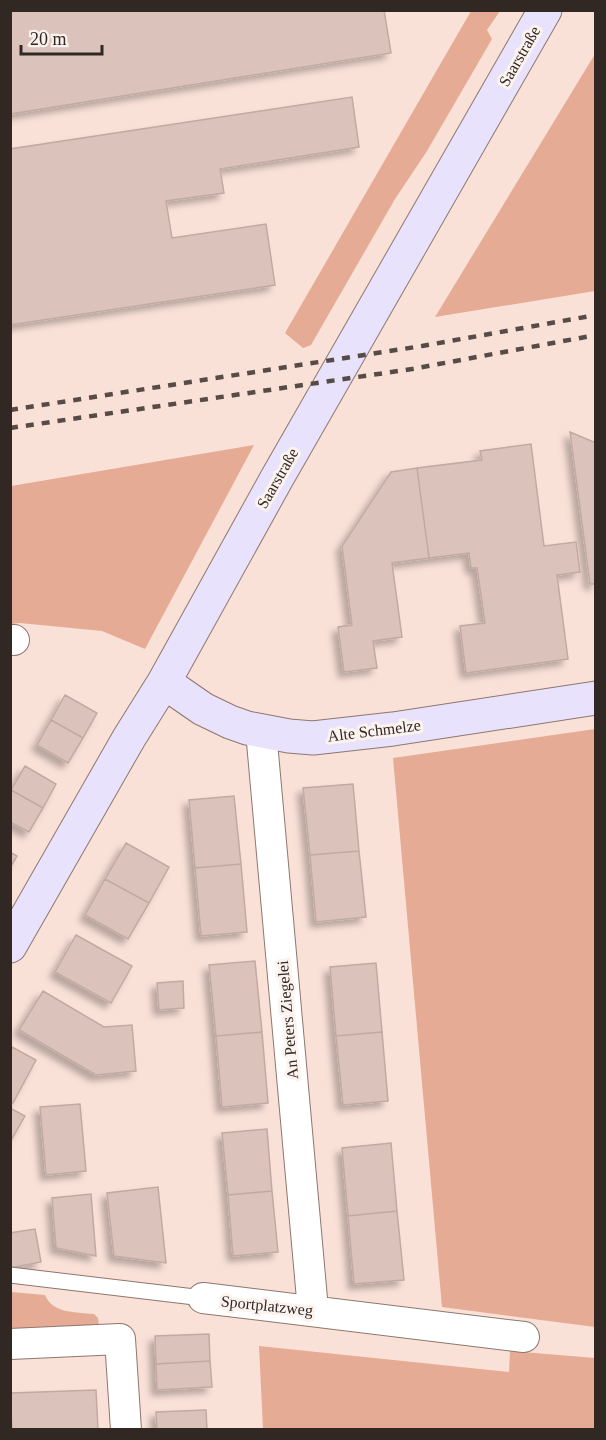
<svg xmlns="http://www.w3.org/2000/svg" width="606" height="1440" font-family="'Times New Roman',serif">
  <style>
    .green { fill: #e6ab94 }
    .building { fill: #dbc2bb; stroke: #c2aaa3; stroke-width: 1.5; filter: url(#shadow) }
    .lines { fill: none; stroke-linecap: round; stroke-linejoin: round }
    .lane-casing { stroke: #8d776f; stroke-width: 17 }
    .street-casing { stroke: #8d776f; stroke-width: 32 }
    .secondary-casing { stroke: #8d776f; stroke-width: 35 }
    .lane { stroke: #fff; stroke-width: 15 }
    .street { stroke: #fff; stroke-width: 30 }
    .secondary { stroke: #e9e2fc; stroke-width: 33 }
    .rail { stroke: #574b46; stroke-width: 4.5; stroke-dasharray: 8 8; stroke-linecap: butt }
    .labels { text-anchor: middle; stroke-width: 6; stroke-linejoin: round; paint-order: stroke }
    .street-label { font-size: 16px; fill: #312824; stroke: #fcf2ee }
  </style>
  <defs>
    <filter id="shadow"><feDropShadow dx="-5.5" dy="5.5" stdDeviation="3" flood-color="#0004"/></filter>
  </defs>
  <rect width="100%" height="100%" fill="#fae1d8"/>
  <path class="green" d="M 471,11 L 500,11 L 487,30 L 492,39 L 427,151 L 395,199 L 311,345 L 303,348 L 285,333 Z
    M 595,54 L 595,291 L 435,317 Z
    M 254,445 L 145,649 L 102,631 L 20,623 L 11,624 L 11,486 Z
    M 595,729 L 595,1327 L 442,1307 L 393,758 Z
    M 11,1292 L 45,1295 C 53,1314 76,1312 94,1314 L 98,1318 L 99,1326 L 11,1333 Z
    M 259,1346 L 509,1372 L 510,1351 L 595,1358 L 595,1429 L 263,1429 Z"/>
  <path class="building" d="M 10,10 L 384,10 L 391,53 L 10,114 Z
    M 352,97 L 359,147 L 220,169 L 224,193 L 166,201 L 172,238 L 266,224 L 275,285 L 10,325 L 10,149 Z
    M 570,432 L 596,443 L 596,584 L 590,584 Z
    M 531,444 L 544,546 L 576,542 L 580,572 L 557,575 L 568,659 L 466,673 L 460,626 L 485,623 L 477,568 L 471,568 L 469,553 L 429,558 L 417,468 L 482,460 L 480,451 Z
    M 417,468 L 429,558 L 392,563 L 402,637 L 373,641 L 377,668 L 344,672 L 338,627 L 352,625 L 342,546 L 391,472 Z
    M 65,695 L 97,713 L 83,738 L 51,720 Z
    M 51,720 L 83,738 L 68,763 L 37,745 Z
    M 25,766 L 56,784 L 43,808 L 11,790 Z
    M 353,784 L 359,851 L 310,855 L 303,788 Z
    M 11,790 L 43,808 L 29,832 L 10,822 Z
    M 234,796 L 241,864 L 195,868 L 189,800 Z
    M 126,843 L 169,867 L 149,903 L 105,879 Z
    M 359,851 L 366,917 L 316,922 L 310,855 Z
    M 10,852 L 17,856 L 10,868 Z
    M 241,864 L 247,932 L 201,936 L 195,868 Z
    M 105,879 L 149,903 L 128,939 L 85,915 Z
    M 76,935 L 132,966 L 111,1003 L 55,972 Z
    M 255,961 L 262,1032 L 216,1036 L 209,965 Z
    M 376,963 L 382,1032 L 336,1036 L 330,967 Z
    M 183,981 L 184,1008 L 159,1010 L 157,983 Z
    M 43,991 L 104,1027 L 132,1025 L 136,1071 L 96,1075 L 19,1030 Z
    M 262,1032 L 268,1103 L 222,1107 L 216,1036 Z
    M 382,1032 L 388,1101 L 343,1105 L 336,1036 Z
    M 12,1047 L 36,1060 L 13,1103 L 10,1101 L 10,1050 Z
    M 80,1104 L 86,1171 L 46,1175 L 40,1107 Z
    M 10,1108 L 25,1116 L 10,1142 Z
    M 267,1129 L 272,1191 L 228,1195 L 222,1133 Z
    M 391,1143 L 397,1211 L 348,1216 L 342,1148 Z
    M 158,1187 L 166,1263 L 114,1256 L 107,1193 Z
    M 272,1191 L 278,1252 L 233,1256 L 228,1195 Z
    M 91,1194 L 96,1256 L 56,1248 L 52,1198 Z
    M 397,1211 L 404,1280 L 354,1284 L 348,1216 Z
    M 35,1229 L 41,1262 L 10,1268 L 10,1233 Z
    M 209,1334 L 210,1361 L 156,1364 L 155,1336 Z
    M 210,1361 L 212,1387 L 157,1390 L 156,1364 Z
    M 96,1390 L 98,1430 L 12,1430 L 10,1393 Z
    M 206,1410 L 207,1430 L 157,1430 L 156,1412 Z"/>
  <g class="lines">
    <defs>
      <path id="lane" d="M 10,1275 L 203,1298"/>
      <path id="street" d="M 10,640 L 14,640
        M 261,731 L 313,1310
        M 203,1298 L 524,1337
        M 10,1344 L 120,1339 L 126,1430"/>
      <path id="secondary" d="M 164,682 L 203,709 L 230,722 L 247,728 L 289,736 L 313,738 L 393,729 L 596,698
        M 10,946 L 129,738 L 164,682 L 277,478 L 545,10"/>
    </defs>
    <use href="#lane" class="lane-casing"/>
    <use href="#street" class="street-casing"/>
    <use href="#secondary" class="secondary-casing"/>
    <use href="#lane" class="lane"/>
    <use href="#street" class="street"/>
    <use href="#secondary" class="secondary"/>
    <path class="rail" d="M 10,410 L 422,346 L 596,315
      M 10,428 L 412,369 L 596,335"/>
  </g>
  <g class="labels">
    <g class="street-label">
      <text transform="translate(519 56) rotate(-60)" y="6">Saarstraße</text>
      <text transform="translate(277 478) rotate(-60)" y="6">Saarstraße</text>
      <text transform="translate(374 730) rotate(-7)" y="6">Alte Schmelze</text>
      <text transform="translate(287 1020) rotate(-95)" y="6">An Peters Ziegelei</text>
      <text transform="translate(267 1305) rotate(6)" y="6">Sportplatzweg</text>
    </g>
  </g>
  <rect width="606" height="1440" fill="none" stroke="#312824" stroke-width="24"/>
  <path d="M21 45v9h81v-9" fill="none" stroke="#312824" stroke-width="3"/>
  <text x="30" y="45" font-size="18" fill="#312824" stroke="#fcf2ee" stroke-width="4.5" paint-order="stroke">20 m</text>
</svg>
